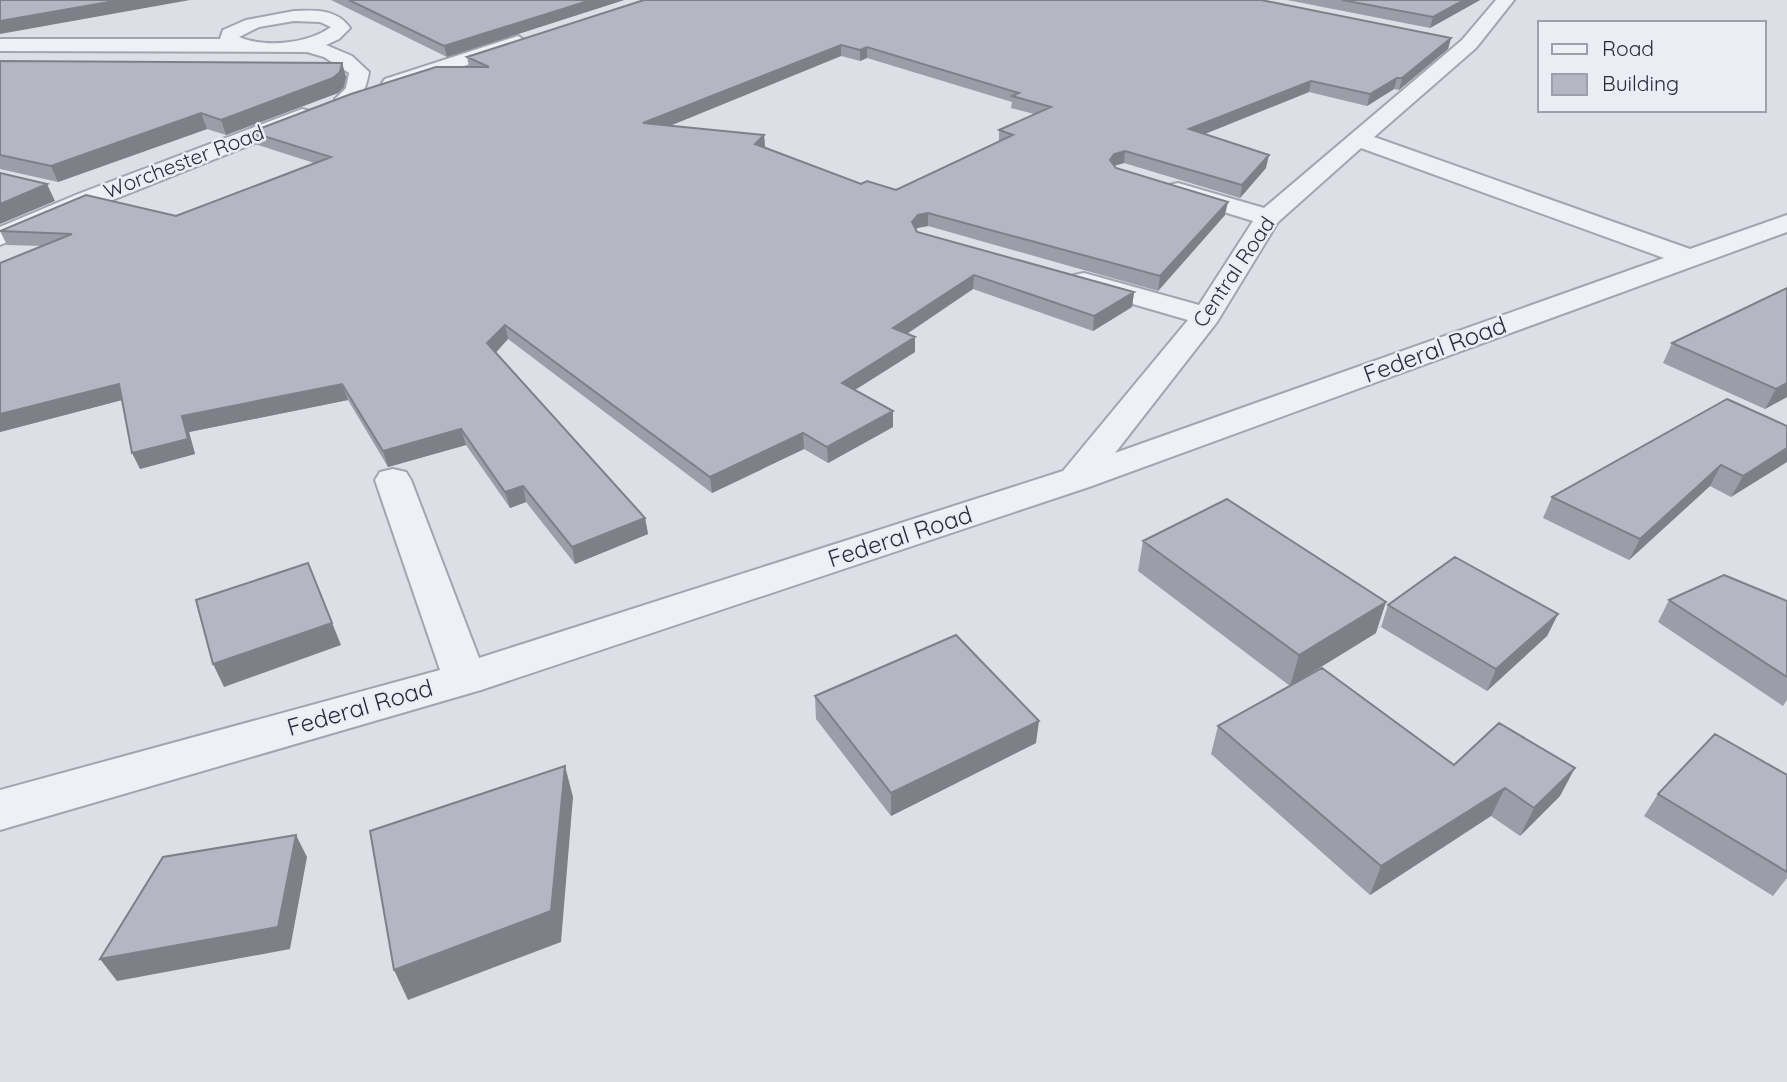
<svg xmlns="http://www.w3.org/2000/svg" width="1787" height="1082" font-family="Quicksand,sans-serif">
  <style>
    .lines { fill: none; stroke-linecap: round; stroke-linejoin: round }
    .street-casing { stroke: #a3a4b0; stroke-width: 4 }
    .street { fill: #eff0f5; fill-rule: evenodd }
    .wall { fill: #9b9da8; fill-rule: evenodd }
    .shaded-wall { fill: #7e8088 }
    .building { fill: #b4b7c3; stroke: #7e8088; stroke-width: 2; fill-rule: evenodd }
    .labels { text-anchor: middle; stroke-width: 5; stroke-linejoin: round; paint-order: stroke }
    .far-street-label { font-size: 21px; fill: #272a3c; stroke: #ecedf4 }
    .street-label { font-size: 24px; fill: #272a3c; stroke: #ecedf4 }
  </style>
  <rect width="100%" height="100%" fill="#dddee6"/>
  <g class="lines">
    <defs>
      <path id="street" d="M 1496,0 L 1514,0 L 1476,48 L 1374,137 L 1690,249 L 1787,215 L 1787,232 L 1089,487 L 481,690 L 0,830 L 0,790 L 440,670 L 375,480 L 380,472 L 393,469 L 406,472 L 411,480 L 479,658 L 1063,471 L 1188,320 L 1074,287 L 1070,281 L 1074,275 L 1084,273 L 1199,305 L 1253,221 L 1169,195 L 1166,190 L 1169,185 L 1178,183 L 1264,208 L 1462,40 ZM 1361,148 L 1664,258 L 1115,453 L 1217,322 L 1278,222 Z
        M 294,11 C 315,10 337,9 350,28 L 339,39 L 326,45 L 352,56 L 369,72 C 366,89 360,109 339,103 L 335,99 L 346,88 L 349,73 L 324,57 L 307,52 L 0,51 L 0,39 L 220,39 L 223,30 L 246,20 ZM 294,21 L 320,22 L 331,27 C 308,44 265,48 239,37 L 259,27 Z
        M 518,36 L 527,42 L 525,46 L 399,87 L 385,87 L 382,83 L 385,79 Z
        M 302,109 L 310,111 L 313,116 L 310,121 L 0,245 L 0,227 L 78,194 Z"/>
    </defs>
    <use href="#street" class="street-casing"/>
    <use href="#street" class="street"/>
  </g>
  <path class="wall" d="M 331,0 L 624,0 L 447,57 Z
    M 644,0 L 1451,38 L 1448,49 L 1399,90 L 1394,89 L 1367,106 L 1309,92 L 1205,134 L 1266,168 L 1240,198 L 1124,163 L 1114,166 L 1116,168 L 1225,215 L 1158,291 L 928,226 L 917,228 L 916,230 L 917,232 L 1134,292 L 1132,307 L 1093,331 L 973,289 L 907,334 L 915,352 L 855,390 L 893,427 L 828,463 L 804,449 L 712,493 L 508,339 L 496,352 L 645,518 L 648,534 L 575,564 L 526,502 L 510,508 L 466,445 L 388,467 L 348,400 L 189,432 L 195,454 L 140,469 L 122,400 L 0,432 L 0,263 L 41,246 L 7,245 L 0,231 L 176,216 L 314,163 L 255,144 L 251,132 L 469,67 L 467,57 ZM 841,56 L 860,61 L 867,58 L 1012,102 L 1011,108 L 1034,114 L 999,130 L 999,141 L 896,190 L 861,184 L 765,148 L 764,135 L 669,126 Z
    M 1287,0 L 1480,0 L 1430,28 Z
    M 0,61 L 342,63 L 346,77 L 344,87 L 338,93 L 226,135 L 207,129 L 58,182 L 0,169 Z
    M 1787,288 L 1787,397 L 1765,409 L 1663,363 L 1672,343 Z
    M 1787,426 L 1731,497 L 1710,486 L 1629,560 L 1543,518 L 1552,497 Z
    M 1143,541 L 1376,633 L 1290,686 L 1454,765 L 1560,796 L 1520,836 L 1491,816 L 1370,895 L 1211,754 L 1218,726 L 1290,686 L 1138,571 Z
    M 1669,600 L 1787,601 L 1787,700 L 1783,706 L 1658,622 Z
    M 1388,605 L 1558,614 L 1547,636 L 1487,691 L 1381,627 Z
    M 815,696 L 1036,743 L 891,816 L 816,719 Z
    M 1787,775 L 1787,878 L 1773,896 L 1644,816 L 1658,794 Z"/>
  <path class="shaded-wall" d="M 120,0 L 190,0 L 0,34 L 0,21 Z
    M 591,0 L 624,0 L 447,57 L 444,46 Z
    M 1464,0 L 1480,0 L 1430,28 L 1433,17 Z
    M 1451,38 L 1448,49 L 1399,90 L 1402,78 Z
    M 841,45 L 841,56 L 645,136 L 643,123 Z
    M 867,47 L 867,58 L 860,61 L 860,50 Z
    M 342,63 L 346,77 L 344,87 L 338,93 L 226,135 L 221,120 Z
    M 1397,78 L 1394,89 L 1367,106 L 1370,94 Z
    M 1311,81 L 1309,92 L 1187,141 L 1189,129 Z
    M 201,113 L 207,129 L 58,182 L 51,166 Z
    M 764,135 L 765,148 L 755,144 Z
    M 1125,151 L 1124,163 L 1113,166 L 1110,160 L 1114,154 Z
    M 1269,155 L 1266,168 L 1240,198 L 1242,185 Z
    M 47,184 L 55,201 L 0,224 L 0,204 Z
    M 1228,202 L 1225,215 L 1158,291 L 1160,276 Z
    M 928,213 L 928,226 L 917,228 L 912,236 L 912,222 L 918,215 Z
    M 974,275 L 973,289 L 893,343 L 893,328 Z
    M 1134,292 L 1132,307 L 1093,331 L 1094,316 Z
    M 505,325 L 508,339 L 491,358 L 487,343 Z
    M 915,337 L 915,352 L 842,398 L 842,383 Z
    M 1787,383 L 1787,397 L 1765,409 L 1776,389 Z
    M 119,384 L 126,399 L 0,432 L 0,414 Z
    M 342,384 L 348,400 L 189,432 L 195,454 L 140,469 L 132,453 L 182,416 Z
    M 893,411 L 893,427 L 828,463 L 827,447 Z
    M 461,429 L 466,445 L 388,467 L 383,451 Z
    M 803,433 L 804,449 L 712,493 L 710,477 Z
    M 1787,448 L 1787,462 L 1731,497 L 1743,476 Z
    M 1721,465 L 1710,486 L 1629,560 L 1640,539 Z
    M 523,486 L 526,502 L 510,508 L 505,492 Z
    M 645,518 L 648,534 L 575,564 L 572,547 Z
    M 308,563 L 341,645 L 224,687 L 213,664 Z
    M 1386,602 L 1376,633 L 1290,686 L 1299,655 Z
    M 1558,614 L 1547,636 L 1487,691 L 1496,669 Z
    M 1039,721 L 1036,743 L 891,816 L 891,793 Z
    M 565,766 L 573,797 L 561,942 L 408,1000 L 394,970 Z
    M 1575,768 L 1560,796 L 1520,836 L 1534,808 Z
    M 1505,788 L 1491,816 L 1370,895 L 1381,866 Z
    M 296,835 L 307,857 L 290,949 L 117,981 L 100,959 Z"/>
  <path class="building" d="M 0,0 L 120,0 L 0,21 Z
    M 349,0 L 591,0 L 444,46 Z
    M 644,0 L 1261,0 L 1451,38 L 1402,78 L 1397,78 L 1370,94 L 1311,81 L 1189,129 L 1269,155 L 1242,185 L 1125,151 L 1114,154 L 1110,160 L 1116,168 L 1228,202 L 1160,276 L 928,213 L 918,215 L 912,222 L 917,232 L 1134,292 L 1094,316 L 974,275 L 893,328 L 915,337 L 842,383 L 893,411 L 827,447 L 803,433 L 710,477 L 505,325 L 487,343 L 645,518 L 572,547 L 523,486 L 505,492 L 461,429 L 383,451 L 342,384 L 182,416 L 188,439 L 132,453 L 119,384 L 0,414 L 0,263 L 72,234 L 0,231 L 86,195 L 176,216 L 331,157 L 251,132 L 351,94 L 436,67 L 489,67 L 467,57 ZM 841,45 L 860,50 L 867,47 L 1019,93 L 1012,96 L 1051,107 L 999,130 L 1013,135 L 896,190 L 867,181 L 861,184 L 755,144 L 764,135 L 643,123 Z
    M 1342,0 L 1464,0 L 1433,17 Z
    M 0,61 L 342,63 L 340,72 L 333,78 L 221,120 L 201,113 L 51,166 L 0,155 Z
    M 0,173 L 47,184 L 0,204 Z
    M 1787,288 L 1787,383 L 1776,389 L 1672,343 Z
    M 1727,399 L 1787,426 L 1787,448 L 1743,476 L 1721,465 L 1640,539 L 1552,497 Z
    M 1227,499 L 1386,602 L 1299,655 L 1143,541 Z
    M 1455,557 L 1558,614 L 1496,669 L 1388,605 Z
    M 308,563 L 332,623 L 213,664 L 196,600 Z
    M 1724,575 L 1787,601 L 1787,677 L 1669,600 Z
    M 956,635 L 1039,721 L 891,793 L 815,696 Z
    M 1322,668 L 1454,765 L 1499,723 L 1575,768 L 1534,808 L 1505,788 L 1381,866 L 1218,726 Z
    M 1715,734 L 1787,775 L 1787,872 L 1658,794 Z
    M 565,766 L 551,911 L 394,970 L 370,831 Z
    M 296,835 L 278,927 L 100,959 L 163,857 Z"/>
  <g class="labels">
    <g class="far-street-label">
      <text transform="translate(184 162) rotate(-21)" y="7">Worchester Road</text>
      <text transform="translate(1234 272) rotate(-56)" y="7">Central Road</text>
    </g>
    <g class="street-label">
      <text transform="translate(1435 350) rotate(-20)" y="8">Federal Road</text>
      <text transform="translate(900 537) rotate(-18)" y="8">Federal Road</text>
      <text transform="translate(360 708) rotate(-16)" y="8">Federal Road</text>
    </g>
  </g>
  <rect x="1538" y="21" width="228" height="91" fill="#ecedf4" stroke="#9d9faa" stroke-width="2"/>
  <rect x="1552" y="44" width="35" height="10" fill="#eff0f5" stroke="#9d9faa" stroke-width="2"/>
  <text x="1602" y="56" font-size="21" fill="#272a3c">Road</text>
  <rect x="1552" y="74" width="35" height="21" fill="#b4b7c3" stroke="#9d9faa" stroke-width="2"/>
  <text x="1602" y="91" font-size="21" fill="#272a3c">Building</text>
</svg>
